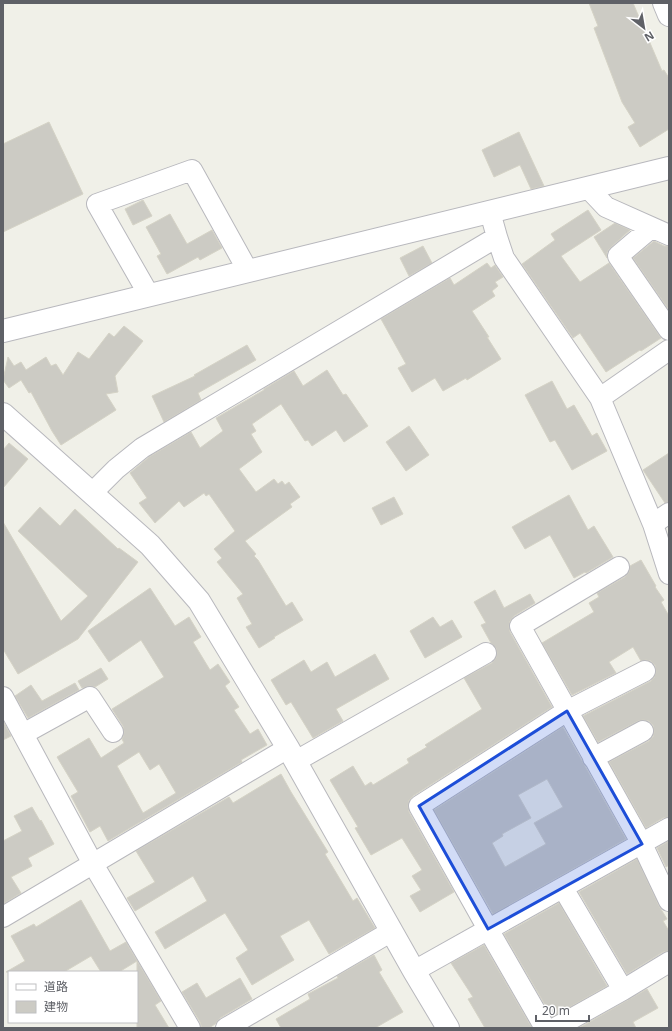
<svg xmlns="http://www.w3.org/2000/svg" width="672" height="1031" font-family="'Noto Sans','Noto Sans JP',sans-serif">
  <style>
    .building { fill: #cccbc4; stroke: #d5d3c6; fill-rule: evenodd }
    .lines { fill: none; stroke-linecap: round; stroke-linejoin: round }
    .minor-casing { stroke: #b8b8bd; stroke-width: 22 }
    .tertiary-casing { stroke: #b8b8bd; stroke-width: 24 }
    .minor { stroke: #fff; stroke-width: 20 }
    .tertiary { stroke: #fff; stroke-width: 22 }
    .marked { fill: #1d4ed8; fill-opacity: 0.2; stroke: #1d4ed8; stroke-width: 3; stroke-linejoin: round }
  </style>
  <rect width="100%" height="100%" fill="#f0f0e8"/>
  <path class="building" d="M 589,3 L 633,3 L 662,71 L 664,70 L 669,78 L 669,129 L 640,147 L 628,127 L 635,123 L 622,102 L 594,28 L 598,26 Z
    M 49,122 L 83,194 L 3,232 L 3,144 Z
    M 519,132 L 544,186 L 531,189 L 520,165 L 494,177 L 482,150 Z
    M 143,200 L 152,216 L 133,225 L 125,209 Z
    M 588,210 L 601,230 L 561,256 L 580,282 L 609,263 L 661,338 L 641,351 L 640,350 L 606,372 L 580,333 L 573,338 L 522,264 L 555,240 L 551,234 Z
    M 170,214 L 187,244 L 212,230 L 222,248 L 200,260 L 198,257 L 167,274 L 157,256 L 161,254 L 146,227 Z
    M 615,223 L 630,230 L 610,248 L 607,252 L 607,258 L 594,237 Z
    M 654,241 L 664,246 L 669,246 L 669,310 L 633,258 Z
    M 423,246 L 432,263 L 409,276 L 400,258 Z
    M 487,263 L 491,268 L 495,265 L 503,277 L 495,282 L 498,286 L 492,291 L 495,296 L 472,311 L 489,337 L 487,337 L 501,359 L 467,380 L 466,378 L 443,391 L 435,378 L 412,392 L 398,368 L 406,364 L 381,319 L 450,278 L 454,285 Z
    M 124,326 L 143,341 L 115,376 L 118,392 L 106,394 L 116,410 L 61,445 L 52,431 L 31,392 L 29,393 L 21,380 L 9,388 L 3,380 L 8,357 L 14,366 L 21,362 L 26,370 L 46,357 L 51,366 L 56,364 L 63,375 L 78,352 L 89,359 L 109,333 L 114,337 Z
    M 247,345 L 256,360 L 198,393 L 201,400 L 164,422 L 152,396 L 195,376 L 194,375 Z
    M 327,370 L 343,395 L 346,394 L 368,426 L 344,442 L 336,430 L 312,446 L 308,440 L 305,441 L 281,404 L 252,424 L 256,431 L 251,434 L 262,452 L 239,469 L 256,492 L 274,479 L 278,484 L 282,481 L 285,485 L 289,482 L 300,497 L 290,504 L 292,507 L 245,541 L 256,554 L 254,556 L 258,560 L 286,606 L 292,602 L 303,620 L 274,637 L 275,638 L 259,648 L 246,627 L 252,624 L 237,598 L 243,594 L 217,562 L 222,558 L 214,549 L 235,531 L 209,494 L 206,496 L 204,493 L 184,507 L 179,501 L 155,523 L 139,503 L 147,498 L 130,473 L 149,457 L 191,432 L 200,448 L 223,431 L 216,418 L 264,390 L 264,389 L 294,371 L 303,386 Z
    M 552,381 L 567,409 L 574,405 L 592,436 L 597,433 L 607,451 L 572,470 L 555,440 L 550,442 L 525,395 Z
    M 409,426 L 429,455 L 406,471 L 386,442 Z
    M 9,443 L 28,459 L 3,488 L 3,450 Z
    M 669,453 L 669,502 L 665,503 L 643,470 Z
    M 569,495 L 588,530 L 594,526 L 613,557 L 586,573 L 585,572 L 574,578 L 550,535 L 525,549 L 512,527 Z
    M 394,497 L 403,514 L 381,525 L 372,508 Z
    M 40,507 L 60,526 L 75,509 L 118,549 L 119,548 L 138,562 L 78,639 L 18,674 L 3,649 L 3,522 L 61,621 L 88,596 L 18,531 Z
    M 641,560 L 656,586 L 655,587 L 664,600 L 661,602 L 669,616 L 669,817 L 663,818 L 646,828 L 609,762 L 649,741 L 653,737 L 654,732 L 653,725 L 649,721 L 643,720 L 638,721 L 598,742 L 583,716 L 651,681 L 654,678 L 656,672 L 655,665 L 651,661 L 646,660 L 641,661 L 633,647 L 609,662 L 616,673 L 572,695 L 542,643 L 594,612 L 589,603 L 599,597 L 597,593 L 625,577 L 629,572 L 630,566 Z
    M 150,588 L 175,626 L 189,617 L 201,637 L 193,642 L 210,670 L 218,664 L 230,682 L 225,686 L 239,707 L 234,710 L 250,734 L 258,729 L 267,745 L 241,760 L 242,762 L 108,841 L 100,826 L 90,832 L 71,796 L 78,792 L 57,757 L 89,738 L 101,758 L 124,743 L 122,739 L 123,737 L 124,732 L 123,726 L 112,709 L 164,677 L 141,640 L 109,662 L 88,631 ZM 139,752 L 150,770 L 159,764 L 176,793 L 143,813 L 117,766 Z
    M 495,590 L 504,608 L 530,594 L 535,603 L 514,616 L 510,621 L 509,626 L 510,632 L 552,707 L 413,796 L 409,800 L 408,806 L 409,812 L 454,892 L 420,912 L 410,896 L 421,890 L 412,876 L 422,870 L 402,838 L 371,855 L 355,828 L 358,827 L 330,780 L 353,766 L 365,786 L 371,782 L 373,785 L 409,763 L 407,759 L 427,747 L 425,745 L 482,709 L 464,678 L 492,663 L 496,658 L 497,653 L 496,648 L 491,643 L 481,625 L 486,623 L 474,602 Z
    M 433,617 L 440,627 L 452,620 L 462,637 L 425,658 L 410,631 Z
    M 375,654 L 389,679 L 336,709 L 343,721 L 313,738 L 291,702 L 286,705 L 271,680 L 304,660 L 311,672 L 327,662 L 335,677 Z
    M 101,668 L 108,679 L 95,687 L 90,686 L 82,688 L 78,681 Z
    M 75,683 L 79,690 L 28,718 L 15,696 L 31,685 L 42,701 Z
    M 3,721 L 11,736 L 3,740 Z
    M 563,727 L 626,839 L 493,914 L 434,810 ZM 547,779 L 563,807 L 534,823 L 546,844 L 505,867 L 492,843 L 503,836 L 502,834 L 531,818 L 518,795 Z
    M 281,774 L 291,792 L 328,852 L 325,854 L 353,901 L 357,898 L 375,928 L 329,954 L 309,920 L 280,936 L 294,960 L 252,985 L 236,958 L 248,950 L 225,913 L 165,949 L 155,932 L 207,901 L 193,876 L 135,911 L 127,898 L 155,882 L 136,851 L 229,797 L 233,803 Z
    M 32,807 L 40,821 L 41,820 L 54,844 L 28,858 L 32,866 L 11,877 L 21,893 L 3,904 L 3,841 L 22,831 L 14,816 Z
    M 669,841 L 669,865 L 666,867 L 657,848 Z
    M 637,859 L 659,906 L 667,919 L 663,921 L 669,931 L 669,951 L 663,952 L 627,974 L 579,892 Z
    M 81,900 L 110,951 L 126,942 L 161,1001 L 155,1005 L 169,1028 L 137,1028 L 137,961 L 119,972 L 101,972 L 91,956 L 64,972 L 6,972 L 25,961 L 11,936 L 34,924 L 36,927 Z
    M 559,903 L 607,986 L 552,1017 L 504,934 Z
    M 484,945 L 532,1028 L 485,1028 L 468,999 L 473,997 L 451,963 Z
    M 374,955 L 382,970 L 379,972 L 403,1012 L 375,1028 L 281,1028 L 276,1019 L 310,999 L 308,994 L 338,978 L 337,976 Z
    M 240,978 L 252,999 L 220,1018 L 215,1024 L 209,1028 L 202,1028 L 200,1022 L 182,992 L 197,983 L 206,998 Z
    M 647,989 L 658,1008 L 633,1022 L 636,1028 L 579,1028 Z"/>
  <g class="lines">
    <defs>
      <path id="minor" d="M 588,188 L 606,207 L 669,235
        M 490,212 L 497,237 L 504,258 L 600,398 L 653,524 L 669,574
        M 651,228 L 618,256 L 669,330
        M 149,295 L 97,204 L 192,170 L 248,271
        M 600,398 L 669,350
        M 92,493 L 116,469 L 142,448 L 497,237
        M 653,524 L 669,513
        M 619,567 L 520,626 L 642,844 L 669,901
        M 3,697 L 93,864 L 190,1028
        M 23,734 L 90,697 L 113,732
        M 593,758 L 643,731
        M 296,761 L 486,653
        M 563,888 L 623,990 L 669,962
        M 3,917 L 288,748
        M 414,971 L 669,828
        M 226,1028 L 392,931
        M 545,1028 L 488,929 L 419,806 L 567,711 L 645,671
        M 555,1028 L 623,990"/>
      <path id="tertiary" d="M 664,3 L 669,15
        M 3,331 L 669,168
        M 3,414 L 150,545 L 199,601 L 288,748 L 414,971 L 448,1028"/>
    </defs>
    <use href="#minor" class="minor-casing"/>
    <use href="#tertiary" class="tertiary-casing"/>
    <use href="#minor" class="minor"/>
    <use href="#tertiary" class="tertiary"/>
  </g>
  <path class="marked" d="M 567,711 L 642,844 L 488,929 L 419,806 Z"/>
  <rect width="672" height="1031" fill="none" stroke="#5f6167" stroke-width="8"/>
  <rect x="8" y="971" width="130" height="52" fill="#ffffff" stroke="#bfc0c2"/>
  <rect x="16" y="984" width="20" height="6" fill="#ffffff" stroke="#bfc0c2"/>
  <text x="44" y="991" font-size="12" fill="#5f6167">道路</text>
  <rect x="16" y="1001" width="20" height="12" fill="#cccbc4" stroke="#bfc0c2"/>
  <text x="44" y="1011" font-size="12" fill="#5f6167">建物</text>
  <g transform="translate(644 28) rotate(149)" stroke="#ffffff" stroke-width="3" paint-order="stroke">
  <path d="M0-3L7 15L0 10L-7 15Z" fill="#5f6167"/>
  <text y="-6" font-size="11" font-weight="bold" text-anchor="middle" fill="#5f6167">N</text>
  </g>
  <path d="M536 1015v6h53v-6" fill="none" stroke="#5f6167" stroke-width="2"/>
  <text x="542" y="1015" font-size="12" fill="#5f6167" stroke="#ffffff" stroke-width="3" paint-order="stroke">20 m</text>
</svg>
